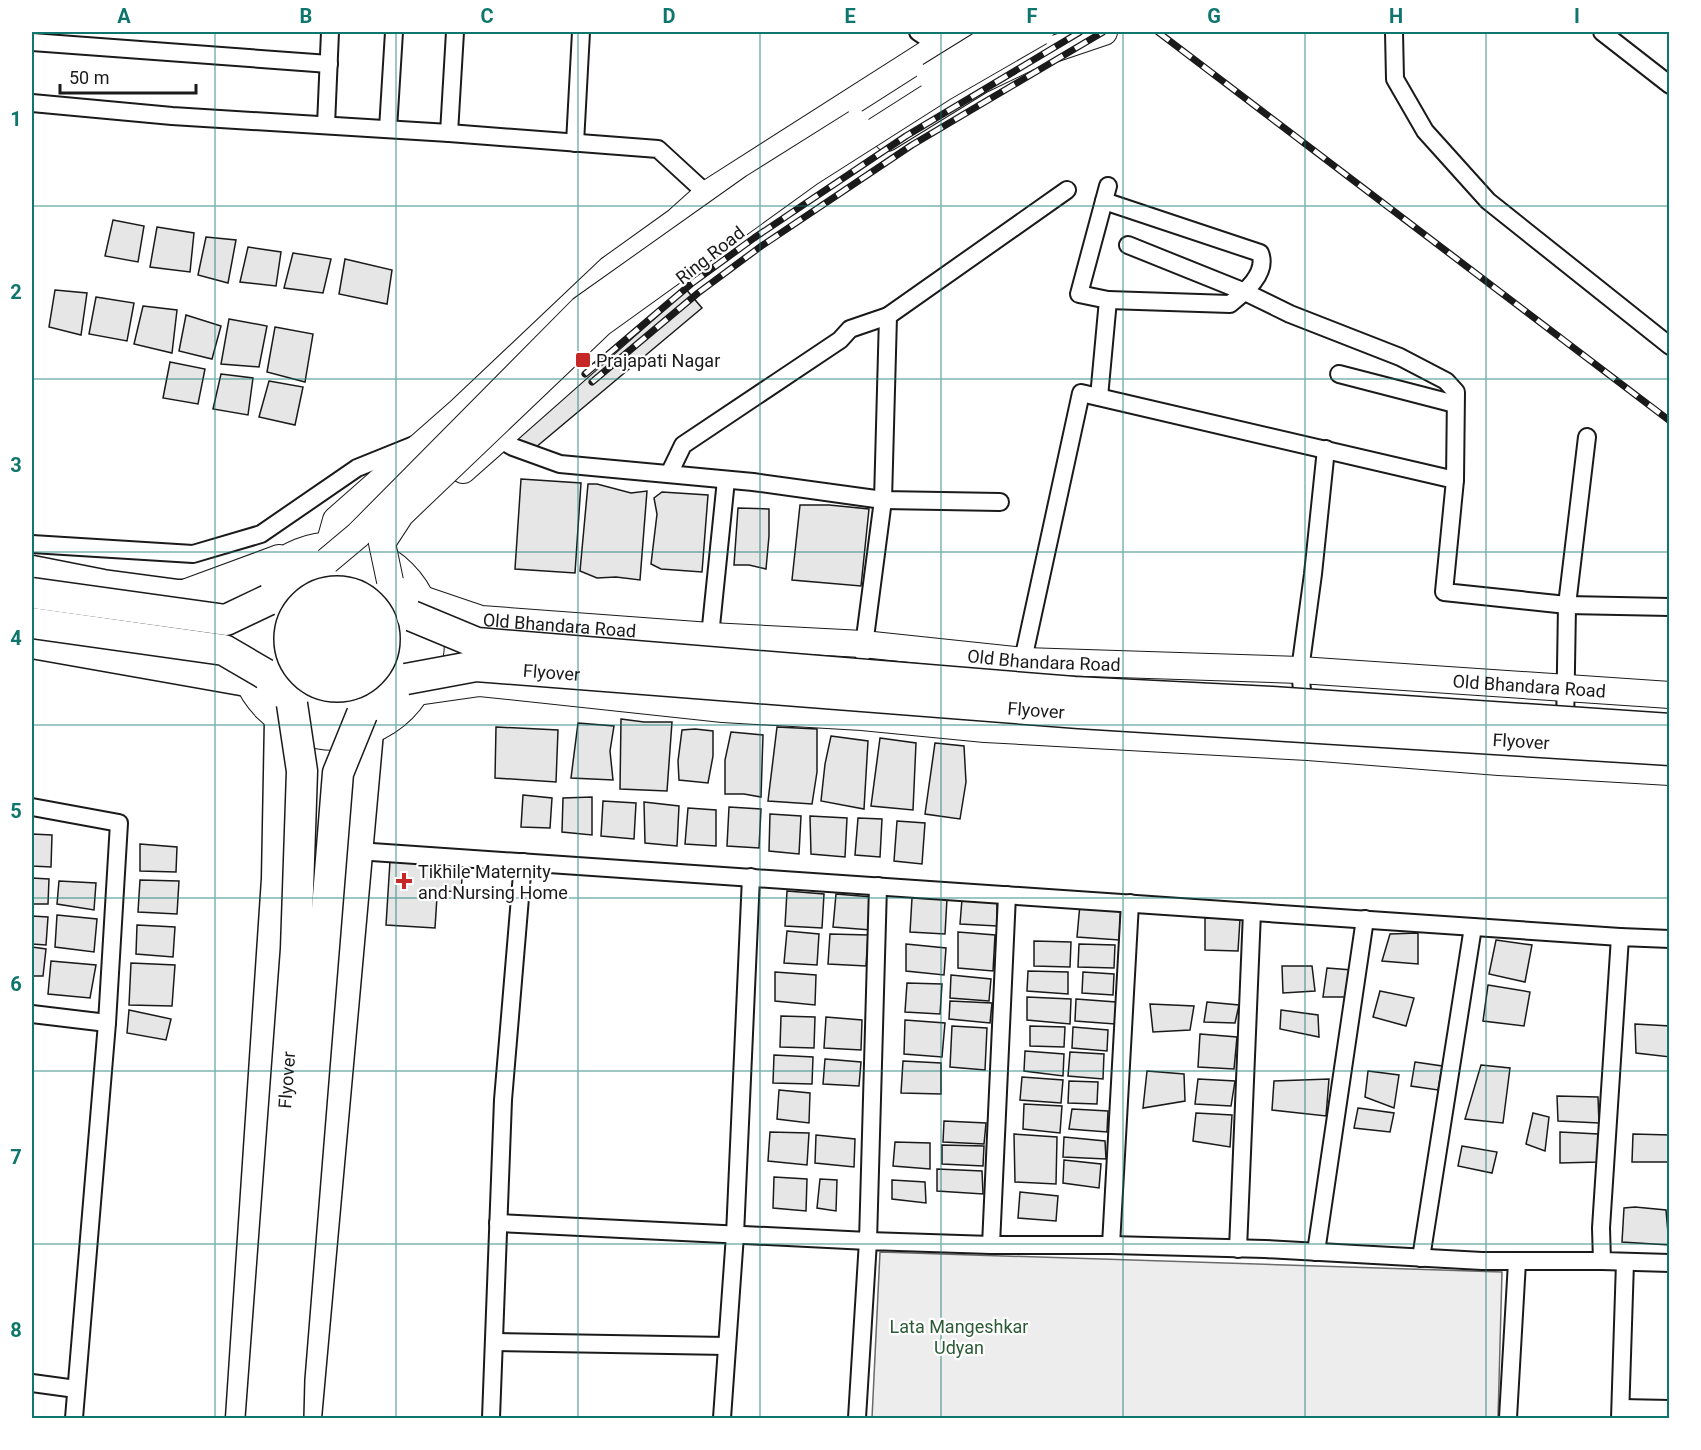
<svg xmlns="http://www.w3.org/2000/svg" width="1701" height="1450" font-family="Roboto,sans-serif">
  <rect width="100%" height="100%" fill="#fff"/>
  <polygon fill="#ededed" stroke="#6a6a6a" stroke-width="1.5" points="880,1252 1502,1272 1498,1418 872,1418"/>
  <g fill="#e6e6e6" stroke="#1a1a1a" stroke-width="1.5">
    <polygon points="113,220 144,226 138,262 105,256"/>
    <polygon points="157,227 194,233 190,272 150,267"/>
    <polygon points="206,237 236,240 228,283 198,275"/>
    <polygon points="248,247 281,252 276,286 240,282"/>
    <polygon points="293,253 331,259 323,293 284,288"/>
    <polygon points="345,259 392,270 387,304 339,294"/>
    <polygon points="660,259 702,308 523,458 481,409"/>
    <polygon points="55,290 87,293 81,335 49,327"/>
    <polygon points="96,297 134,303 127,341 89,334"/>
    <polygon points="143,306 177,310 172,353 134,344"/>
    <polygon points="186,315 221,326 212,359 179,351"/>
    <polygon points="229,319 267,326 259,367 221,364"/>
    <polygon points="275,327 313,334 305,382 267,372"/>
    <polygon points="170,362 205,369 198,404 163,398"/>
    <polygon points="221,374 253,378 248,415 213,409"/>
    <polygon points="269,381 303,387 295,425 259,417"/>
    <polygon points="521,479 581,483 575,573 515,569"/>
    <polygon points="588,484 597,484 631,493 647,491 640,580 616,577 597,578 580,571"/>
    <polygon points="662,492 708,495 702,572 661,569 651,564 657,514 654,498"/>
    <polygon points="800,505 829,505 869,509 861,586 792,580"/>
    <polygon points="738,508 769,509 769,536 766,569 749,565 734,565"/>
    <polygon points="621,719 644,722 672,722 667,791 620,789"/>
    <polygon points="578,723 614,726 610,751 613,780 571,778"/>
    <polygon points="496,727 558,730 556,782 495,778"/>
    <polygon points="777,727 817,729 817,772 812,804 768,801"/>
    <polygon points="695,729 713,731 713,756 708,783 679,780 678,761 682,730"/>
    <polygon points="731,732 763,735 761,797 744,794 725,794 725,760"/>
    <polygon points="831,736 868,741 864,809 821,801 825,764"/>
    <polygon points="880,738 916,743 913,810 871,806"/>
    <polygon points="935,743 964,746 966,782 960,819 925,814"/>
    <polygon points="523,795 552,798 550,828 521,827"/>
    <polygon points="592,797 592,835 562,832 563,798"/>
    <polygon points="603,801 636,803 634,839 601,836"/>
    <polygon points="644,802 679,806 677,846 645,843"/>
    <polygon points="729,807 761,809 759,848 727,846"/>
    <polygon points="688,808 716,810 716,846 685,844"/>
    <polygon points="770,814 801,816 799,854 769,851"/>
    <polygon points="810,816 847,818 845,857 811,854"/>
    <polygon points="858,818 882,819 880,857 855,855"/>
    <polygon points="897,821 925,823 922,864 894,861"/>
    <polygon points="32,834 52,835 51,867 32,866"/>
    <polygon points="140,844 177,847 176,872 140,871"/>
    <polygon points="390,861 463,865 461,892 446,891 446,898 437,897 435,928 386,925"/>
    <polygon points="32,878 49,879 48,904 32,904"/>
    <polygon points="140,880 179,881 177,914 138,912"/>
    <polygon points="59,881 96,883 94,910 57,904"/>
    <polygon points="787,891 824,894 822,928 785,926"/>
    <polygon points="836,894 872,897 871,930 833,927"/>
    <polygon points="912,898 947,899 945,934 910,932"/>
    <polygon points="962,899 997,902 997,926 960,924"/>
    <polygon points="1080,904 1121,907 1119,940 1077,937"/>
    <polygon points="57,915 97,919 94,952 55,947"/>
    <polygon points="32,916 48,917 46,945 32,944"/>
    <polygon points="1205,918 1240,919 1238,951 1205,950"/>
    <polygon points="137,925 175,927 173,957 136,954"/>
    <polygon points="787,931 819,934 817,965 784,963"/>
    <polygon points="958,932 995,935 993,971 958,968"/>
    <polygon points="1418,933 1418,964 1382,961 1390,934"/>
    <polygon points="830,934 868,935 866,966 828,964"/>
    <polygon points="1496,940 1532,945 1525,982 1489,974"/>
    <polygon points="1034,941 1071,942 1070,967 1034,966"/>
    <polygon points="906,944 946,948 944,975 906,971"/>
    <polygon points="1079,944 1115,945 1114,968 1078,967"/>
    <polygon points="32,947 46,949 43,976 32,976"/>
    <polygon points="51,961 96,965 90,998 48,994"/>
    <polygon points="131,963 175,965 172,1006 129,1005"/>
    <polygon points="1282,966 1312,966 1315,991 1283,993"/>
    <polygon points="1327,968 1352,970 1346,997 1323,997"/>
    <polygon points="1028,971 1068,972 1068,994 1027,991"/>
    <polygon points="775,972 816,975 815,1005 775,1001"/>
    <polygon points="1083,972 1114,974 1113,995 1082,993"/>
    <polygon points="951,975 991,979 989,1001 950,998"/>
    <polygon points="907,983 942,984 940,1014 905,1012"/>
    <polygon points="1488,985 1530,992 1524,1026 1483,1021"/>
    <polygon points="1380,991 1414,998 1406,1026 1373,1017"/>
    <polygon points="1027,997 1071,999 1070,1024 1027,1020"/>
    <polygon points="1076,999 1116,1002 1115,1024 1075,1021"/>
    <polygon points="950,1001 992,1003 990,1023 949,1019"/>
    <polygon points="1207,1002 1239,1005 1235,1023 1204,1022"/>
    <polygon points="1150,1004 1194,1006 1190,1030 1153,1032"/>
    <polygon points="129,1010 171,1019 166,1040 127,1033"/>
    <polygon points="1281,1010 1318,1015 1319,1037 1280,1029"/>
    <polygon points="781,1016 815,1017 814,1048 780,1047"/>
    <polygon points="826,1017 862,1020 861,1050 824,1048"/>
    <polygon points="905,1020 945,1023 942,1057 904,1054"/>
    <polygon points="1635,1024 1670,1026 1670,1057 1636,1053"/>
    <polygon points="952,1026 987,1028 985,1070 950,1067"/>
    <polygon points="1030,1026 1065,1027 1064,1047 1030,1046"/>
    <polygon points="1073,1027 1108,1030 1107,1051 1072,1048"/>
    <polygon points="1200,1034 1237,1037 1234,1069 1198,1067"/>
    <polygon points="1025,1051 1064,1054 1063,1076 1024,1071"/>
    <polygon points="1070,1052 1104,1054 1103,1079 1068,1076"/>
    <polygon points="774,1055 813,1057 812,1084 773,1083"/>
    <polygon points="825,1059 861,1062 859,1086 823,1084"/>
    <polygon points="903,1061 941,1063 941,1094 901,1093"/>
    <polygon points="1415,1062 1442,1066 1438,1090 1411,1086"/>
    <polygon points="1481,1065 1510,1068 1503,1123 1465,1119"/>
    <polygon points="1147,1071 1184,1074 1185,1101 1143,1108"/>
    <polygon points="1368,1071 1399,1075 1394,1108 1365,1097"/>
    <polygon points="1022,1077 1063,1080 1061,1103 1020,1100"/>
    <polygon points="1198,1079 1235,1081 1231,1106 1195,1104"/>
    <polygon points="1329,1079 1326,1116 1272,1110 1274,1081"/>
    <polygon points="1069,1081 1098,1082 1097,1104 1068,1103"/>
    <polygon points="779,1090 810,1093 809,1123 777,1119"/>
    <polygon points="1557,1096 1598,1097 1599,1123 1558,1121"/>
    <polygon points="1024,1104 1062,1106 1060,1133 1023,1129"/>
    <polygon points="1358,1108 1394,1113 1390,1132 1354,1128"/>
    <polygon points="1072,1109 1108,1111 1107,1132 1069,1129"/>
    <polygon points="1196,1113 1232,1115 1230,1147 1193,1141"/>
    <polygon points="1533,1113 1549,1117 1545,1151 1526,1144"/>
    <polygon points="944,1121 986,1123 984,1144 943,1142"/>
    <polygon points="770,1132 809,1133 807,1165 768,1161"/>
    <polygon points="1560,1132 1598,1134 1598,1162 1560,1163"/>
    <polygon points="1014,1134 1057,1137 1056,1184 1015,1182"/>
    <polygon points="1633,1134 1670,1135 1670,1162 1632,1162"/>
    <polygon points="816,1135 855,1139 854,1167 815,1163"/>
    <polygon points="1064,1137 1105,1141 1106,1159 1063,1157"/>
    <polygon points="895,1142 930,1143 930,1169 893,1166"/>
    <polygon points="942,1145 984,1146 983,1166 942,1164"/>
    <polygon points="1462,1146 1497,1152 1492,1173 1458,1166"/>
    <polygon points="1064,1160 1101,1164 1099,1188 1063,1183"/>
    <polygon points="937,1169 982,1171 983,1194 937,1191"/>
    <polygon points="774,1177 807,1179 806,1211 773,1208"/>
    <polygon points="820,1179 837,1180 836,1211 817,1208"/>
    <polygon points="892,1180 925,1182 926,1203 892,1199"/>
    <polygon points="1020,1192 1058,1196 1056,1221 1018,1218"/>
    <polygon points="1635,1207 1666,1210 1669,1245 1622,1242 1624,1208"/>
  </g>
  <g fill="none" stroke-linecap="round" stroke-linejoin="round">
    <defs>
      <g id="street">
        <polyline points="918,32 946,51"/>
        <polyline points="1394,32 1395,79 1425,131 1488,201 1670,346"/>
        <polyline points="1602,32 1670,85"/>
        <polyline points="32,42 329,64"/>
        <polyline points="32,103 172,116 449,133 658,149 707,194"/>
        <polyline points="326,125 330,32"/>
        <polyline points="388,129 394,32"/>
        <polyline points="449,133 455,32"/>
        <polyline points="575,143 581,32"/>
        <path d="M1104,201l156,52c8,20 -15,39 -30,51l-122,-4"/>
        <polyline points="1128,245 1245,292 1290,314 1400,357 1446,381 1456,392 1455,480"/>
        <polyline points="1339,374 1455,404"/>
        <polyline points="1099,397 1108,300 1079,294 1108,186"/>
        <polyline points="499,439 513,447 560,464 753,482 883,500 1000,502"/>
        <polyline points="669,474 683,445 840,340 850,329 888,316"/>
        <polyline points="32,544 193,554 261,534 357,468 414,445"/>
        <polyline points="710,636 726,480"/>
        <polyline points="863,653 883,500 888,316 1067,190"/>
        <polyline points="1021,669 1081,393 1455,480 1444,592 1567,605 1670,607"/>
        <polyline points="1304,710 1300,670 1313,574 1326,449"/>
        <polyline points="1565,729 1567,605 1587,437"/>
        <polyline points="32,807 119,823 107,1023 74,1418"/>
        <polyline points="357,851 1620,937"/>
        <polyline points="1670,939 1620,937 1601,1228 1602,1261 1670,1263"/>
        <polyline points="32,1014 107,1023"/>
        <polyline points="498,1223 868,1241 878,886"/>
        <polyline points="991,1245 1007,895"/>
        <polyline points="1111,1245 1130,903"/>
        <polyline points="1238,1249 1252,912"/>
        <polyline points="1316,1252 1365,919"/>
        <polyline points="1421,1258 1473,927"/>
        <polyline points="494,1342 727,1346"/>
        <polyline points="32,1383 76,1389"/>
        <polyline points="1621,1408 1670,1409"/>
        <polyline points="491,1418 503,1100 523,862"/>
        <polyline points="722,1418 735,1235 751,877"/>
        <polyline points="857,1418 868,1241 991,1245 1111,1245 1265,1249 1482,1261 1602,1261"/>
        <polyline points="1508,1418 1517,1262"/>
        <polyline points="1620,1418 1625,1262"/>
      </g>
      <g id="primary">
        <polyline points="887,138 981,80 1027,58 1104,32"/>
        <polyline points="463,470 678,280"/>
        <polyline points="329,545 336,520 461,410 610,269 677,221 707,194 961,32"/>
        <circle cx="335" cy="641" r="96"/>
        <polyline points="187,592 279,558"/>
        <path id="s1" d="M422,599l59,20 229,17 153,8 161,17 276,9 370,25"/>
        <polyline points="417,692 480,683 723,709 862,717 985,729 1308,747 1499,762 1670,772"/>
      </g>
      <g id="highway">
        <circle cx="337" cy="639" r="79"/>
        <polyline points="32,571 103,585 178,595 251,595"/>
        <polyline points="32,643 247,681"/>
        <polyline points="241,1418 277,879 280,720"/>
        <polyline points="306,1418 368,732"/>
      </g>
    </defs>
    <use href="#street" stroke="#1a1a1a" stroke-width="20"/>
    <use href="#primary" stroke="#1a1a1a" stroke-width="28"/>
    <use href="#highway" stroke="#1a1a1a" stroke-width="33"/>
    <use href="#street" stroke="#fff" stroke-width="16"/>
    <use href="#primary" stroke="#fff" stroke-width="26"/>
    <use href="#highway" stroke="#fff" stroke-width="30"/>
    <defs>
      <g id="rail">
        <polyline points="1158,32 1670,421"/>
        <polyline points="585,374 691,284 754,238 906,136 1080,32"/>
        <polyline points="592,382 698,293 760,247 912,145 1103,32"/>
      </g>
    </defs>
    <use href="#rail" stroke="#1a1a1a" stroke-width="7"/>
    <use href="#rail" stroke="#fff" stroke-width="4.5" stroke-dasharray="14" stroke-linecap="butt"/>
    <defs>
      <g id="primary-bridge">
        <polyline points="930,76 1001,32"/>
        <polyline points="327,561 358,535 582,309 754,187 856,123"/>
        <polyline points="390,581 382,543 401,514 600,324 811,172 943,88 1040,32"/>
      </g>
      <g id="highway-bridge">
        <polyline points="32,593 226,620 268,600"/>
        <polyline points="412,616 477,643 1074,692 1272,702 1670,729"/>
        <polyline points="32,623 224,650 265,674"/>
        <path id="s2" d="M406,679l70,-13 603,47 591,37"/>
        <path id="s3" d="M261,1418l35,-469 6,-178 -10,-67"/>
        <polyline points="288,1418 289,1379 338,773 362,714"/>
      </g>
    </defs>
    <use href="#primary-bridge" stroke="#1a1a1a" stroke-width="28" stroke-linecap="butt"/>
    <use href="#highway-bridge" stroke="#1a1a1a" stroke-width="33" stroke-linecap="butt"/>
    <use href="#primary-bridge" stroke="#fff" stroke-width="26"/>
    <use href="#highway-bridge" stroke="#fff" stroke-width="30"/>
  </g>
  <path fill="none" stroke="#0f766e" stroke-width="1.5" stroke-opacity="0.55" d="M215,32v1386M396,32v1386M578,32v1386M760,32v1386M941,32v1386M1123,32v1386M1305,32v1386M1486,32v1386M32,206h1638M32,379h1638M32,552h1638M32,725h1638M32,898h1638M32,1071h1638M32,1244h1638"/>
  <g fill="#c62828" stroke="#fff" stroke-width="2">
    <rect x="575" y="352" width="16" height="16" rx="3"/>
    <path d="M401 872h6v6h6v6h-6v6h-6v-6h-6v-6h6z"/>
  </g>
  <g text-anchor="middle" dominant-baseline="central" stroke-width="4.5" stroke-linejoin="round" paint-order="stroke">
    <g font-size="18" fill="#1a1a1a" stroke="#fff">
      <text transform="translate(710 255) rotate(-38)">Ring Road</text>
      <text stroke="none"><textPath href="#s1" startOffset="141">Old Bhandara Road</textPath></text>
      <text stroke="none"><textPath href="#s1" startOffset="627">Old Bhandara Road</textPath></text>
      <text stroke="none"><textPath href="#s2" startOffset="147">Flyover</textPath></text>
      <text stroke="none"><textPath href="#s1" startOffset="1113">Old Bhandara Road</textPath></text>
      <text stroke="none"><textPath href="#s2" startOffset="633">Flyover</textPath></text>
      <text stroke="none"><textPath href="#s2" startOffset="1119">Flyover</textPath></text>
      <text stroke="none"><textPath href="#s3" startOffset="339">Flyover</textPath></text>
    </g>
    <g font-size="18" fill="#1a1a1a" stroke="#fff" text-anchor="start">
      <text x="596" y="360">Prajapati Nagar</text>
      <text x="418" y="871">Tikhile Maternity<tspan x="418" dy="21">and Nursing Home</tspan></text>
    </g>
    <g font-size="18" fill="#2b5a34" stroke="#fff">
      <text x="959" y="1326">Lata Mangeshkar<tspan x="959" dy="21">Udyan</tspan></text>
    </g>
  </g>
  <rect width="1701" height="1450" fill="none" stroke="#ffffff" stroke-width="66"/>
  <path d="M60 84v9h136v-9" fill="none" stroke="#1a1a1a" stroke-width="3"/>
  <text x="69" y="84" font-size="18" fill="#1a1a1a" stroke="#ffffff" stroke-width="4.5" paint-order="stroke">50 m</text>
  <rect x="33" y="33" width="1635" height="1384" fill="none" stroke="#0f766e" stroke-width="2"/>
  <g font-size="20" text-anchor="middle" font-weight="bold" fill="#0f766e">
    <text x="124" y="23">A</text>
    <text x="306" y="23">B</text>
    <text x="487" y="23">C</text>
    <text x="669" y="23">D</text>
    <text x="850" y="23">E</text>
    <text x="1032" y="23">F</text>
    <text x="1214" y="23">G</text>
    <text x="1396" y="23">H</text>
    <text x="1577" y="23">I</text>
    <text x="16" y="126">1</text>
    <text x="16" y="299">2</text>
    <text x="16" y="472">3</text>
    <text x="16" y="645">4</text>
    <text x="16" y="818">5</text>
    <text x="16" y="991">6</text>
    <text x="16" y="1164">7</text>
    <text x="16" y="1337">8</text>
  </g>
</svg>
